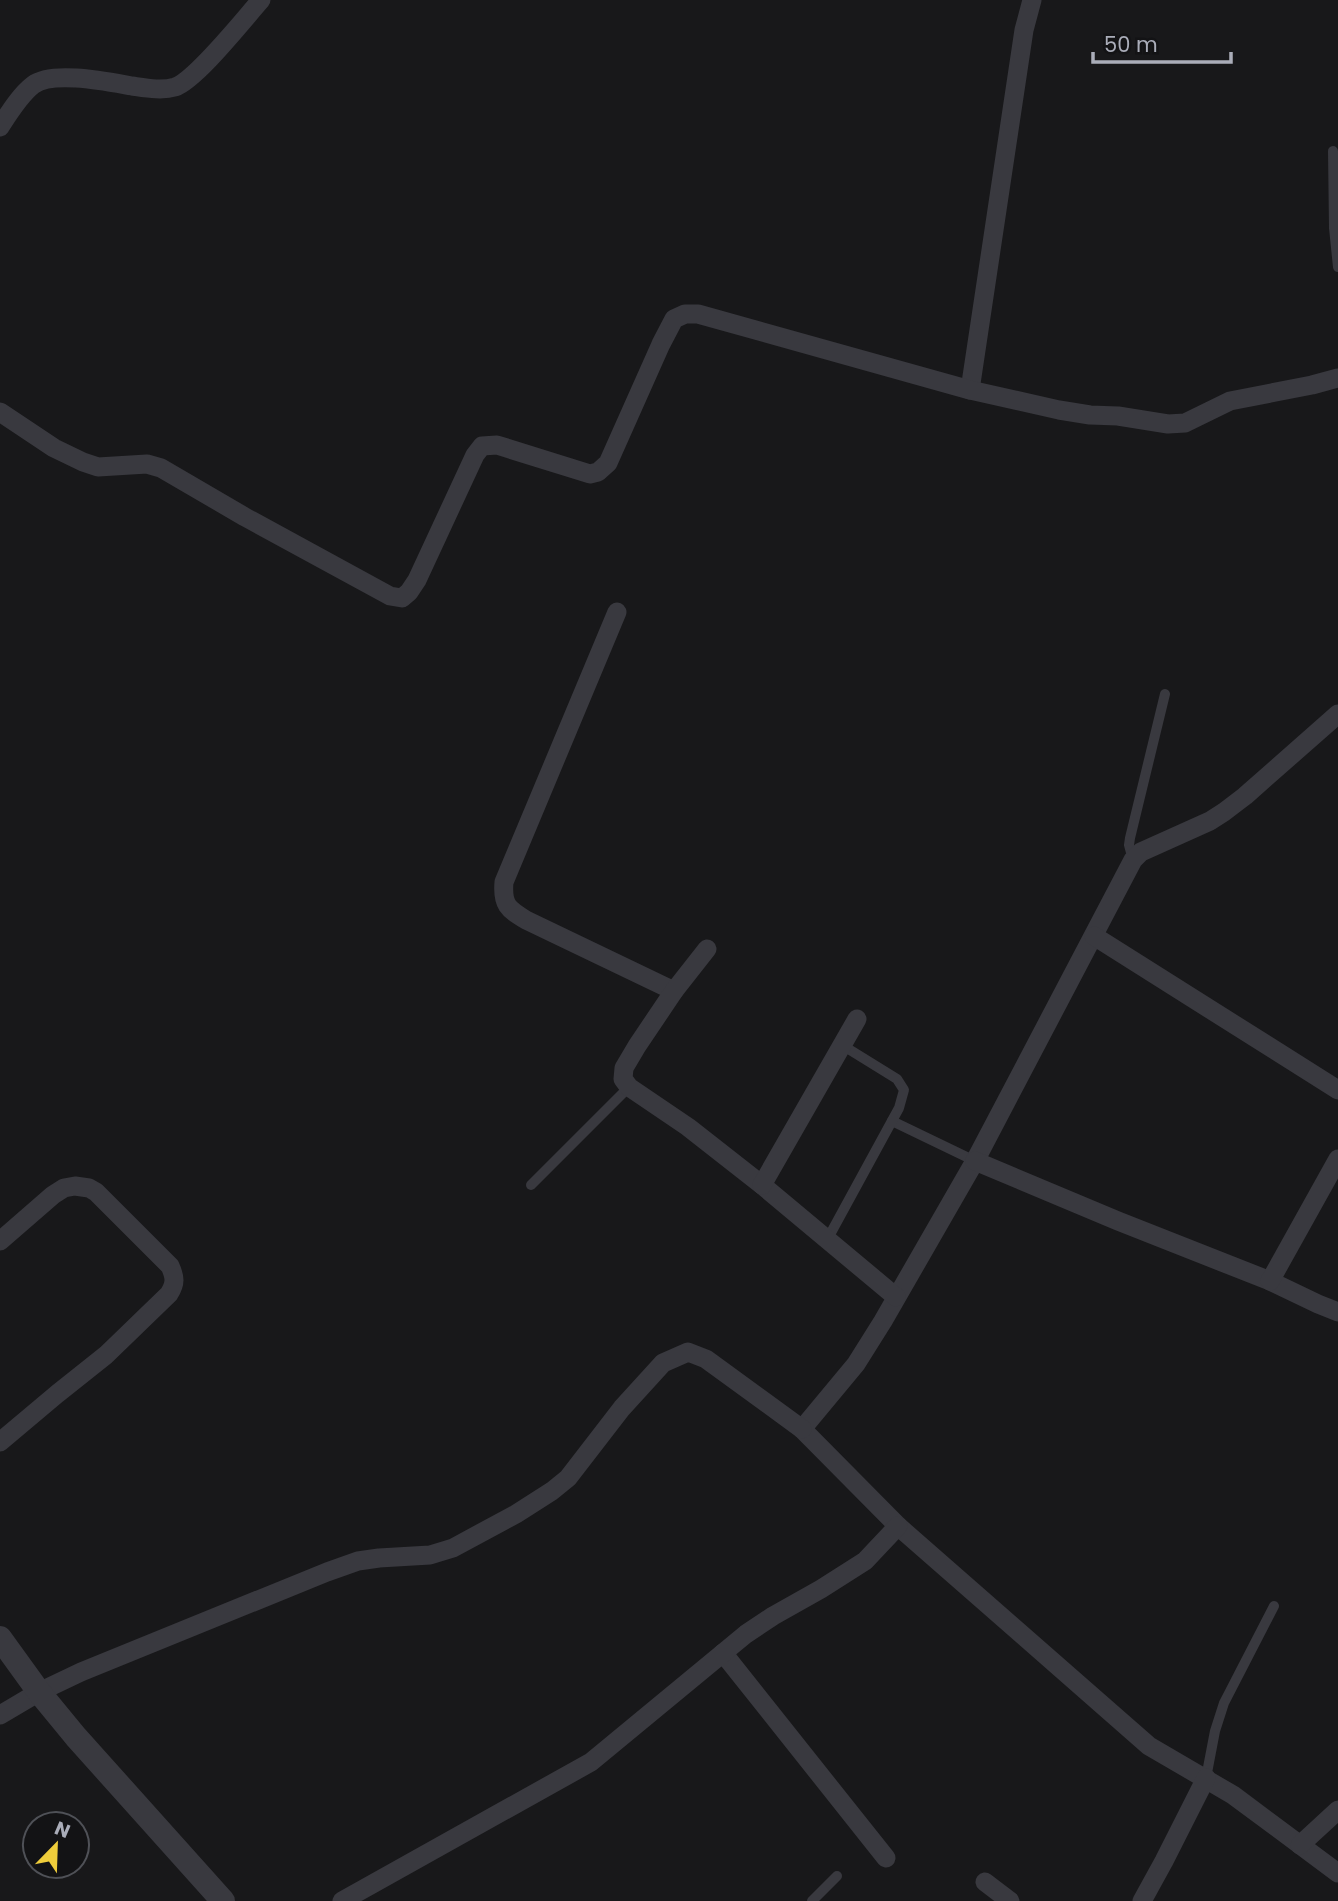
<svg xmlns="http://www.w3.org/2000/svg" width="1338" height="1901" font-family="Poppins,sans-serif">
  <rect width="100%" height="100%" fill="#18181a"/>
  <g fill="none" stroke-linecap="round" stroke-linejoin="round">
    <g stroke="#39393f" stroke-width="10">
      <polyline points="1333,151 1334,228 1338,267"/>
      <polyline points="1133,860 1129,845 1130,838 1165,694"/>
      <polyline points="892,1121 975,1161"/>
      <polyline points="531,1185 629,1087"/>
      <polyline points="827,1240 899,1108 904,1090 897,1079 842,1045"/>
      <polyline points="1206,1778 1215,1731 1224,1703 1274,1606"/>
      <polyline points="812,1901 837,1876"/>
    </g>
    <g stroke="#39393f" stroke-width="19">
      <path d="M0,127c9,-14 20,-32 33,-42 19,-15 76,-3 99,1 14,2 30,5 43,1 21,-7 69,-68 86,-87"/>
      <polyline points="970,390 1024,30 1032,0"/>
      <polyline points="0,412 54,448 83,462 98,467 147,464 161,468 245,517 390,596 402,598 409,592 417,580 475,455 482,446 497,445 590,474 598,472 608,463 661,344 674,319 685,314 698,314 970,390 1059,410 1090,415 1118,416 1168,424 1185,423 1230,401 1312,385 1338,378"/>
      <path d="M617,612l-113,270c-2,23 4,27 22,38l148,71"/>
      <polyline points="1338,714 1245,796 1224,812 1210,821 1141,852 1133,860 975,1161 883,1321 856,1364 802,1429 898,1526 1149,1746 1233,1795 1338,1873"/>
      <polyline points="1094,936 1338,1090"/>
      <polyline points="707,949 674,991 637,1046 624,1068 623,1079 629,1087 688,1127 762,1185 896,1297"/>
      <polyline points="975,1161 1118,1221 1270,1281 1318,1304 1338,1312"/>
      <polyline points="762,1185 857,1019"/>
      <path d="M0,1241l53,-46 11,-7 11,-2 14,2 7,4 74,74c5,11 6,17 -1,28l-63,61 -49,39 -57,48"/>
      <polyline points="1270,1281 1338,1159"/>
      <polyline points="723,1653 886,1858"/>
      <polyline points="0,1715 39,1692 81,1672 327,1572 358,1561 379,1558 430,1555 453,1548 516,1514 552,1491 568,1478 622,1408 663,1363 688,1352 706,1359 802,1429"/>
      <polyline points="1300,1845 1338,1810"/>
      <polyline points="985,1882 1010,1901"/>
      <polyline points="342,1901 591,1762 746,1634 773,1616 821,1589 865,1561 898,1526"/>
      <polyline points="1142,1901 1164,1861 1206,1778"/>
    </g>
    <polyline stroke="#39393f" stroke-width="24" points="0,1638 39,1692 76,1737 223,1901"/>
  </g>
  <g transform="translate(56 1845) rotate(23)"><circle r="33" fill="#131315" stroke="#4f5157" stroke-width="2"/>
  <path d="M0-5L12 26L0 18L-12 26Z" fill="#efcd3b"/>
  <text y="-10" font-size="19" font-weight="bold" text-anchor="middle" fill="#aaadb9">N</text>
  </g>
  <path d="M1093 52v10h138v-10" fill="none" stroke="#aaadb9" stroke-width="3.5"/>
  <text x="1104" y="52" font-size="21" fill="#aaadb9" stroke="#131315" stroke-width="5" paint-order="stroke">50 m</text>
</svg>
